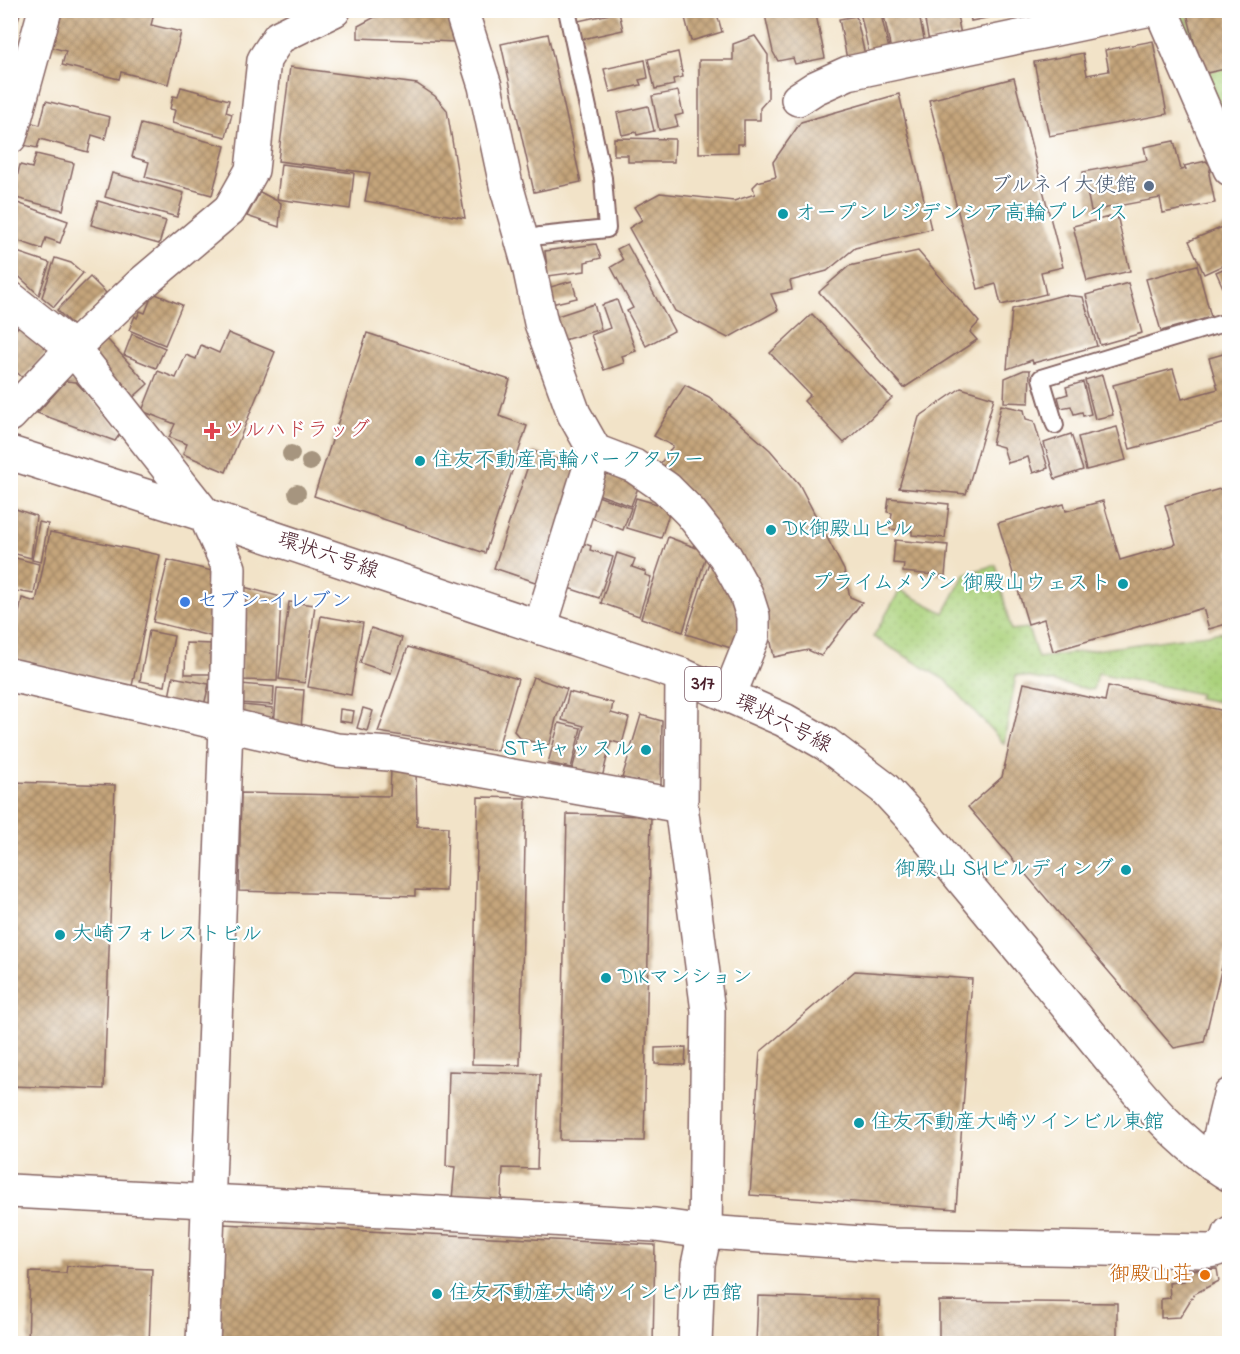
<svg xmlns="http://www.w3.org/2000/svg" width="1240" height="1354" font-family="'Indie Flower','Klee One',sans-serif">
  <defs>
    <pattern id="grass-dots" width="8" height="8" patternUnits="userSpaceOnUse" patternTransform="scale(1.5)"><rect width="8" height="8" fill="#abd27c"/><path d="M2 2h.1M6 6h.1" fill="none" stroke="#95b46b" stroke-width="1.8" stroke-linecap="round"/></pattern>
    <pattern id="building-cross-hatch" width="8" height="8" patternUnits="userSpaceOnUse" patternTransform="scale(1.5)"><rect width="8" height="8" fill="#c5a57b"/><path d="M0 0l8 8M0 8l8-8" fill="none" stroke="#a28665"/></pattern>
  </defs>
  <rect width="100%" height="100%" fill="#fff"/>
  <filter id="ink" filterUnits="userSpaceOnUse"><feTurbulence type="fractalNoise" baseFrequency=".0167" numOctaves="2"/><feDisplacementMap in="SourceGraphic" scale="12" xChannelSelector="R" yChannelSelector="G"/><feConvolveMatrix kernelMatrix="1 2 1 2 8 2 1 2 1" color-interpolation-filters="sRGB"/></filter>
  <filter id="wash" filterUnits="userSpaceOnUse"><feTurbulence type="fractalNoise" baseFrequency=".008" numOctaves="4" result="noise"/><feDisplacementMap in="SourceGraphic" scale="24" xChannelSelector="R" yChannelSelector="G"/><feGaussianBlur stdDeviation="1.35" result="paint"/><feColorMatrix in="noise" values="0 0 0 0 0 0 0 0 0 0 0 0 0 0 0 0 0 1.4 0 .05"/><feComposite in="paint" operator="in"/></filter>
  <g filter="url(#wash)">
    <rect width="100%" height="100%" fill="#f2e3c8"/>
    <g fill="url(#grass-dots)" stroke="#7a7854" stroke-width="1.5">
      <polygon points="1180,11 1185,11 1205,69 1229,62 1229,105 1217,111 1179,21"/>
      <polygon points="996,565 1011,630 1028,628 1038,658 1229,631 1229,704 1198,698 1200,694 1098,673 1093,690 1016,675 1004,744 947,681 873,637 900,590 944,613 965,574"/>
    </g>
    <g id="blocks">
      <g fill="url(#building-cross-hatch)">
        <polygon points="10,10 21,10 16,27 10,25"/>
        <polygon points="59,10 155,10 151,25 181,32 168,84 121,72 119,79 62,65 66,51 50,47"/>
        <polygon points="388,10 448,10 456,42 358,38 358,26"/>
        <polygon points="683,10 716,10 722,32 691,41"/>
        <polygon points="764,10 815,10 825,58 795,64 793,58 778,61 773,52"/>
        <polygon points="869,10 880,10 889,49 869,53 860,12"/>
        <polygon points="883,10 918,10 925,44 891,51"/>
        <polygon points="923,10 956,10 961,35 929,42"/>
        <polygon points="969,10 1017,10 1017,12 971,21"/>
        <polygon points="1198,10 1229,10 1230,68 1202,74 1187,13"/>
        <polygon points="619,12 623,30 582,39 578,21"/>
        <polygon points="856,16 865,55 847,59 839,19"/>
        <polygon points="548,34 581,182 534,192 501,44"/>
        <polygon points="755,36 768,55 768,99 760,108 760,120 744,120 744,144 738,144 738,152 699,153 699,60 733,60 733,44"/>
        <polygon points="1153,41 1167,114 1049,136 1034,62 1083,53 1087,75 1109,71 1105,50"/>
        <polygon points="678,52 683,77 673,79 674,85 655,89 648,59"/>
        <polygon points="645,60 648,78 639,80 641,85 610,92 604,69"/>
        <polygon points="290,67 417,84 435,96 447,110 465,218 365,201 370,173 278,161"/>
        <polygon points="1014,78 1063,267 1041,272 1046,294 1001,305 996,284 978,289 929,100"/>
        <polygon points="181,87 229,100 226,112 232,114 226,137 172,123 175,110 170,109 173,96 178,97"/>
        <polygon points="678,91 683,114 675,116 678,126 659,130 652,96"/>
        <polygon points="899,94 931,229 855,248 827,271 790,281 792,290 771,294 778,310 728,338 675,311 629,228 642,220 634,207 660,193 734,201 755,194 753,187 758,182 776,177 773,162 801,122"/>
        <polygon points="46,101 110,117 105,139 92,135 88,152 40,139 37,148 23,145 29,122 40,125"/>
        <polygon points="648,106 654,131 637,135 636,132 622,135 617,113"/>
        <polygon points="141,124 225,146 212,195 145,177 149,162 132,157"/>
        <polygon points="614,138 675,139 674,162 628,162 628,155 614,155"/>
        <polygon points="1174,141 1181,170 1186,169 1184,166 1206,161 1211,166 1209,174 1215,203 1163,213 1160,198 1091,211 1083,172 1147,160 1144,147"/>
        <polygon points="36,154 74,163 63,210 12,197 20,165 32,168"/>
        <polygon points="281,164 354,173 350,209 277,199"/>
        <polygon points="112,173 184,193 177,217 105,197"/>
        <polygon points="260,192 281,203 279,227 247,216"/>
        <polygon points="12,201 68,221 60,243 46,238 42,249 10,238"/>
        <polygon points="98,201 166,221 159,244 91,225"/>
        <polygon points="1117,215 1130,271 1087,281 1073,226"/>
        <polygon points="1230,224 1230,262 1204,274 1189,241"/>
        <polygon points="596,244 601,258 585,262 585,271 548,276 545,251"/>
        <polygon points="627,244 674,331 646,346 627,311 633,308 611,267 623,260 617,249"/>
        <polygon points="918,251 979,322 970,332 977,340 904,388 819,292 849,266"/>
        <polygon points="17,252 50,263 39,295 10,268"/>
        <polygon points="55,258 71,263 83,273 54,307 42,297"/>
        <polygon points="1197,265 1211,317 1161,331 1146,279"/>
        <polygon points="1230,266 1230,303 1216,272"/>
        <polygon points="90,277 106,293 73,326 57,310"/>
        <polygon points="572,281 577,298 551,304 547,288"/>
        <polygon points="1128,283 1142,333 1100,345 1086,295"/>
        <polygon points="153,293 182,305 165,345 129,330 135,316 137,318 140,311 145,313"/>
        <polygon points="1063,295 1083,297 1097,346 1033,363 1032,360 1007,369 1012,309"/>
        <polygon points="617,300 636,351 622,356 624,363 604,370 591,335 610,328 602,305"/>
        <polygon points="594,304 601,329 557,342 551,318"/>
        <polygon points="812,314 892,398 844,443 804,401 810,395 770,353"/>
        <polygon points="22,323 50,349 23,378 13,369 10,371 10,335"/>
        <polygon points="228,333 275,352 226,472 183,454 187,444 169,437 175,424 142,411 158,371 176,378 186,355 196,359 201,345 219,353"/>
        <polygon points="367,333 510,380 499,416 527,426 485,553 314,496"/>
        <polygon points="132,334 165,348 156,368 124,355"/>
        <polygon points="108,340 148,384 127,403 88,358"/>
        <polygon points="1230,352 1230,422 1130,449 1113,385 1173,369 1182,399 1218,389 1209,358"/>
        <polygon points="1024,370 1030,370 1029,403 1004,402 1005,378"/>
        <polygon points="1102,375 1113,415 1095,419 1085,380"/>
        <polygon points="66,381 76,382 122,431 115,441 37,413"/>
        <polygon points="1083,382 1091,414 1083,416 1082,412 1074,414 1071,406 1061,408 1058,397 1068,394 1066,387"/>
        <polygon points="685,385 709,397 770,450 799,484 844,570 850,597 862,602 821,656 808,650 774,657 767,623 657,468 673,446 654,436"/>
        <polygon points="961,388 994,398 966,494 899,488 919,417"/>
        <polygon points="1001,405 1024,410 1026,419 1034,421 1048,468 1033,473 1028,457 1008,463 1003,447 992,444"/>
        <polygon points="1117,427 1126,460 1086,470 1078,437"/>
        <polygon points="1071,434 1083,470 1055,479 1044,443"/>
        <polygon points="533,451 586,469 547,586 494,568"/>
        <polygon points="603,471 639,485 631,506 595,493"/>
        <polygon points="1230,486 1230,623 1209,629 1203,608 1053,651 1044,619 1028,624 998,523 1064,504 1066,511 1103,501 1120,560 1176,544 1165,505"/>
        <polygon points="595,495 631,508 623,530 587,516"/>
        <polygon points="636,498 671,508 661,538 627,528"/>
        <polygon points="889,498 949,504 945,538 912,535 912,531 890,529 892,513 887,512"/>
        <polygon points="13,508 36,516 31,558 12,553"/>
        <polygon points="39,522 48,524 41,562 32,560"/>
        <polygon points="50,532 160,555 132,686 10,659 22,598 36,602"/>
        <polygon points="668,537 707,552 683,632 641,618"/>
        <polygon points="895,540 948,545 945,576 903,572 904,564 893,563"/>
        <polygon points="577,541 591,546 590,550 613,557 599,598 562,586"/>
        <polygon points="617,553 635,559 632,567 646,572 645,575 651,577 639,616 601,603"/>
        <polygon points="711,556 743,603 737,650 686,634"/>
        <polygon points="12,557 39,564 34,594 10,590"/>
        <polygon points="168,560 216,572 214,637 153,622"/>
        <polygon points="244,587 281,597 277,681 241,680"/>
        <polygon points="289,602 315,605 305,683 279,679"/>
        <polygon points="321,616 363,623 351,695 308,687"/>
        <polygon points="371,628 402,638 391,673 360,663"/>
        <polygon points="149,631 174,636 165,686 140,681"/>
        <polygon points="186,643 212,644 211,674 185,674"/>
        <polygon points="408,647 518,679 497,751 378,732"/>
        <polygon points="173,677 209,684 203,710 168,702"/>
        <polygon points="533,677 567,689 556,719 550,743 546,746 520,738 514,731"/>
        <polygon points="1024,683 1105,701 1108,686 1230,712 1230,933 1204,1042 1174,1048 968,807 1002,777"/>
        <polygon points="241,684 274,687 273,705 240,703"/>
        <polygon points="277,688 304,690 301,728 274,726"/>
        <polygon points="569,692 613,703 611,713 629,718 622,744 611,741 601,782 571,774 584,726 562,720"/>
        <polygon points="241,705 273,708 272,726 240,723"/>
        <polygon points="363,708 373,711 367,731 357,728"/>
        <polygon points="340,709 354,711 352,723 339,721"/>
        <polygon points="641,715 662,721 661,786 622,778"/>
        <polygon points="559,723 581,728 571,768 548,763"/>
        <polygon points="391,770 416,771 417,826 448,827 446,891 415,890 415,896 239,891 241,793 390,796"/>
        <polygon points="10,782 115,785 104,1089 10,1086"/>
        <polygon points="478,797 526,798 520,1065 472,1064"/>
        <polygon points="567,814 651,816 644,1141 560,1140"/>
        <polygon points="855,971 972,979 956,1209 750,1195 760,1052"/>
        <polygon points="686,1047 685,1065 655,1064 655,1048"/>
        <polygon points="449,1071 540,1074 537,1169 503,1168 501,1202 452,1199 455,1167 446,1166"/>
        <polygon points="223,1224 655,1245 653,1344 219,1344"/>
        <polygon points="67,1266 152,1269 149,1344 28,1344 30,1272 66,1273"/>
        <polygon points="1217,1269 1219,1281 1194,1294 1180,1317 1161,1318 1161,1299 1170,1298 1169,1283 1184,1281 1184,1270"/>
        <polygon points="758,1296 879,1300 879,1344 756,1344"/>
        <polygon points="939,1301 1117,1303 1117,1344 939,1344"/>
      </g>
    </g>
  </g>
  <g filter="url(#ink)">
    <use href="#blocks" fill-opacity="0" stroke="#856462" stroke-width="1.5"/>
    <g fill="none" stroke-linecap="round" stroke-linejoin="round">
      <defs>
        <g id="lane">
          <polyline points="521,241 540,236 607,229 603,178 567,10"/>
          <polyline points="1055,425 1041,378 1230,321"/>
        </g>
        <g id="street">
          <polyline points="461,10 485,86 506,185 529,266 541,323 574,414 595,451 634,466 666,488 690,512 725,556 746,594 753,616 753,636 729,696"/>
          <polyline points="1161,10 1230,169"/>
          <polyline points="798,99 815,88 848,73 1146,10"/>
          <polyline points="10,137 45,10"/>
          <polyline points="10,298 73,348 205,515 229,568 226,726 203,1344"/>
          <polyline points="10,415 73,348 140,285 230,209 252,170 264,60 279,37 334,10"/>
          <polyline points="540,628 595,451"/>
          <polyline points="10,675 337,750 389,754 681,806"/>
          <polyline points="1213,1165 1230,1095"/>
          <polyline points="10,1191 442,1213 655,1225 705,1232 708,1011 681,806 682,675"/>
        </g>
        <path id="secondary" d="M695,1344l3,-79 7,-33 185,13 319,6c13,-2 17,-6 21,-18"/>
        <path id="primary" d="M10,453l195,62 477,160 102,45 42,24 58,44 26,28c57,69 114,138 171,207 45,54 88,115 149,152"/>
      </defs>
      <use href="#lane" stroke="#856462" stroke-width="20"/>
      <use href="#street" stroke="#856462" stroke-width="36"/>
      <use href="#secondary" stroke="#856462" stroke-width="36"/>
      <use href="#primary" stroke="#856462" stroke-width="36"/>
      <use href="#lane" stroke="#fff" stroke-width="16"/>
      <use href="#street" stroke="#fff" stroke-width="33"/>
      <use href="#secondary" stroke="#fff" stroke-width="33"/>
      <use href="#primary" stroke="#fff" stroke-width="33"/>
    </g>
    <g fill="#a6957f">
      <circle cx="291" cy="454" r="9"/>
      <circle cx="310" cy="462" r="9"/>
      <circle cx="297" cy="493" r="9"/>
    </g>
  </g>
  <circle fill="#5c6f8a" stroke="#fff" stroke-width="2" cx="1149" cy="186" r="6"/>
  <g fill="#0f9aa8" stroke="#fff" stroke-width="2">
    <circle cx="783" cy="214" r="6"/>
    <circle cx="420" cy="461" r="6"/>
    <circle cx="771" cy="530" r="6"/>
    <circle cx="1123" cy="584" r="6"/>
    <circle cx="646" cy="750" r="6"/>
    <circle cx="1126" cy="870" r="6"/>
    <circle cx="60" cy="935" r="6"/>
    <circle cx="606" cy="978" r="6"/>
    <circle cx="859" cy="1123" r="6"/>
    <circle cx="437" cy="1294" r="6"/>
  </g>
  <path fill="#e0444e" stroke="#fff" stroke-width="2" d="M209 422h6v6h6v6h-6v6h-6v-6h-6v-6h6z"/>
  <circle fill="#3f7fe0" stroke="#fff" stroke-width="2" cx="185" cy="602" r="6"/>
  <circle fill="#e8710a" stroke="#fff" stroke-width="2" cx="1205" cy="1275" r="6"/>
  <g text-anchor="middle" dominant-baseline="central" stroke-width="4.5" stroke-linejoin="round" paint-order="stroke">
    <rect fill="#fff" stroke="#80626b" stroke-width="1.5" x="685" y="667" width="36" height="34" rx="4.5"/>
    <g font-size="20" font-weight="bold" fill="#4a1f2b">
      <text x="703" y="684">317</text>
    </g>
    <g font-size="21" fill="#4e5e75" stroke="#fff" text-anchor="end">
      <text x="1137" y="186">ブルネイ大使館</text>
    </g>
    <g font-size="21" fill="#0d838f" stroke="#fff" text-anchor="start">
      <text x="795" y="214">オープンレジデンシア高輪プレイス</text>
      <text x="432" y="461">住友不動産高輪パークタワー</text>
      <text x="783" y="530">DK御殿山ビル</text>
      <text x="1111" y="584" text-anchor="end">プライムメゾン 御殿山ウェスト</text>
      <text x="634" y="750" text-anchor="end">STキャッスル</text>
      <text x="1114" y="870" text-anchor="end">御殿山 SHビルディング</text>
      <text x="72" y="935">大崎フォレストビル</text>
      <text x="618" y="978">DIKマンション</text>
      <text x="871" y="1123">住友不動産大崎ツインビル東館</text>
      <text x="449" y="1294">住友不動産大崎ツインビル西館</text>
    </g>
    <g font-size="21" fill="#be3a42" stroke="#fff" text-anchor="start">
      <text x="224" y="431">ツルハドラッグ</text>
    </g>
    <g font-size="21" fill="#4a1f2b" stroke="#fff">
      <text transform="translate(328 556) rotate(19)">環状六号線</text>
      <text transform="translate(783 724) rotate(27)">環状六号線</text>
    </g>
    <g font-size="21" fill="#366cbe" stroke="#fff" text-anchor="start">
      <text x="197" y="602">セブン-イレブン</text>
    </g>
    <g font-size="21" fill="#c56008" stroke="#fff" text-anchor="end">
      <text x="1193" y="1275">御殿山荘</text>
    </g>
  </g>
  <rect width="1240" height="1354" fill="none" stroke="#fff" stroke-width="36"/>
</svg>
